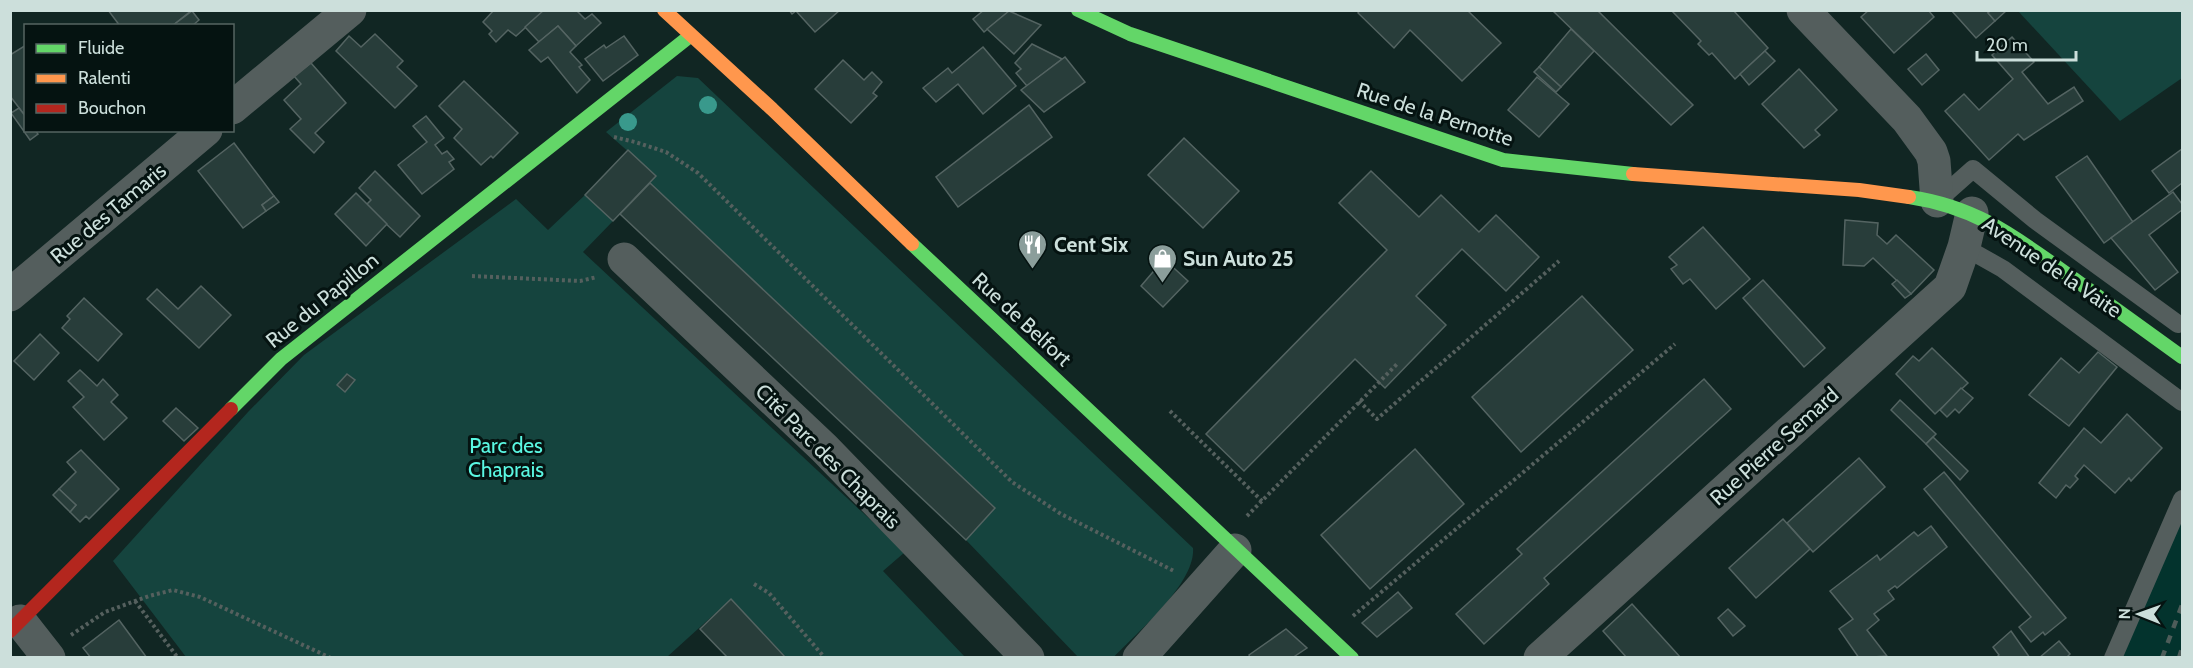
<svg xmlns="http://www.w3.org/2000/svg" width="2193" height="668" font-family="Cabin,sans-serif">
  <rect width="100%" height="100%" fill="#112623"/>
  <polygon fill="#03332d" points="2182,518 2182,657 2122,658"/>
  <g fill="#15443e">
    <polygon points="2018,11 2182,11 2182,78 2120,121"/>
    <path d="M677,76l21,2 495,470c3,35 -56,85 -79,109h-36l-112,-117 29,-32 -345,-325 6,-7 -50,-44z"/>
    <polygon points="585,195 613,221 583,252 905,552 883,571 965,657 786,657 731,599 667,657 186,657 113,561 248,412 304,355 516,199 548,230"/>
  </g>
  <g fill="#283d3a" stroke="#546462" stroke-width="1.5">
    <polygon points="108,10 192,10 172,26 120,26"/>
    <polygon points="494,10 544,10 544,11 516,36 508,30 496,42 489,34 492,31 483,22"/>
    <polygon points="576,10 585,19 592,14 601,23 576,46 558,26 539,42 525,27 544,10"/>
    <polygon points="789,10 840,10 815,32 796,11 792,14"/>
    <polygon points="984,10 1008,10 1009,11 984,32 973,19"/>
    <polygon points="1360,10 1467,10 1501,43 1462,81 1410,30 1394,48 1358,13"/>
    <polygon points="1552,10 1597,10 1693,105 1671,125"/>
    <polygon points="1671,10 1733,10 1768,48 1735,79 1712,53 1709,55 1698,44 1701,41"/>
    <polygon points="1869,10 1928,10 1934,17 1894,53 1861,17"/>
    <polygon points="1951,10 1986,10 1995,21 1976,38"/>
    <polygon points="1991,10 2007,10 1995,21 1988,13"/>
    <polygon points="192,11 199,20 192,26 172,26"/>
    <polygon points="1009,11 1041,25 1014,54 987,29"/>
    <polygon points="558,26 576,46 570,52 582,65 579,67 590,80 577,93 548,57 541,62 529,50"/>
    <polygon points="1571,29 1594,51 1561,87 1539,67"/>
    <polygon points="375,34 403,61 397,67 417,86 395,108 336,51 349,36 361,47"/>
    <polygon points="624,36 638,55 603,81 585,59 604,45 606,48"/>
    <polygon points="2012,37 2034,62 2022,72 2048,104 2074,87 2083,101 2024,140 2018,134 1989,160 1945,111 1964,94 1979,110 2013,79 1992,55"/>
    <polygon points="1032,44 1062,59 1027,86 1016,73 1021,69 1015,63"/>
    <polygon points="26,45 26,117 10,96 10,55"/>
    <polygon points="983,47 1016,86 983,114 958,84 936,102 923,88 948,68 952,73"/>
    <polygon points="1765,51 1775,61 1749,85 1740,74"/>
    <polygon points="1926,54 1939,70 1922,85 1908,69"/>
    <polygon points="1065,57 1085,82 1044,112 1021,90"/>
    <polygon points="843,60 864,80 872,72 882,82 873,93 877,96 851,123 815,89"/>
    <polygon points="311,63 346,103 315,133 324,142 314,153 290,129 301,119 284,100 301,84 294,76"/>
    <polygon points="1539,67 1561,87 1556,92 1534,72"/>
    <polygon points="1799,69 1837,110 1815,130 1820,135 1804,148 1762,104"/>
    <polygon points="1537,77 1569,104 1539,137 1508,110"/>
    <polygon points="464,81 518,133 493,158 491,156 481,165 454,138 462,129 439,106"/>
    <polygon points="1029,105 1052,137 958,207 936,177"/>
    <polygon points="19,108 26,117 26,130 35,130 38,134 30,140 11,113"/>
    <polygon points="426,116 444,138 435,145 442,154 447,151 454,159 449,162 454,169 422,194 398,165 427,142 413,126"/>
    <polygon points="1184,138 1239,191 1203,228 1148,175"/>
    <polygon points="234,143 274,196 262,205 266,211 243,228 198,171"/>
    <polygon points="2182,149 2182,183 2169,193 2152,171"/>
    <polygon points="628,150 656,176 613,221 585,195"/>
    <polygon points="2087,156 2133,222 2104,243 2056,177"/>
    <polygon points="375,171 420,216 400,237 366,205 371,200 359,188"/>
    <polygon points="1371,171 1419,217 1441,195 1479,232 1496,215 1539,257 1506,291 1462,249 1416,296 1446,325 1385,388 1355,359 1244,471 1206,434 1387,250 1339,203"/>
    <polygon points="650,183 995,508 966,540 620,214"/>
    <polygon points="2173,192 2182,204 2182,210 2149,235 2178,272 2155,290 2111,238"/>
    <polygon points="356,193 387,224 366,246 335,214"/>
    <polygon points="274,196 279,202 266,211 262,205"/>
    <polygon points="1845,220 1878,223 1877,235 1887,244 1896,235 1934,270 1911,294 1873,258 1864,266 1843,265"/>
    <polygon points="1703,227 1750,279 1716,309 1690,279 1683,284 1671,269 1677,265 1669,257"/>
    <polygon points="1164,259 1188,281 1163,307 1141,286"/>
    <polygon points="1763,280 1825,348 1804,367 1743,298"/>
    <polygon points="1897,280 1911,294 1905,298 1892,284"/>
    <polygon points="201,286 231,315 199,348 147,299 157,289 178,309"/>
    <polygon points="1582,296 1633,350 1521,452 1472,397"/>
    <polygon points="84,298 122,334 98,361 62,328 70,319 67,316"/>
    <polygon points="40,334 59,353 34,380 14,361"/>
    <polygon points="1932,348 1968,383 1935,414 1896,374 1913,356 1919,361"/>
    <polygon points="2098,352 2117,367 2069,426 2029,395 2061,358 2079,373"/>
    <polygon points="80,370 97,386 103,379 118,395 111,402 127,418 104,440 73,407 84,397 68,381"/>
    <polygon points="347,374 355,380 345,392 337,385"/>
    <polygon points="1704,379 1731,409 1544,578 1549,584 1484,644 1456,614 1522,554 1517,549"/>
    <polygon points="1961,388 1973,398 1959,413 1955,409 1947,417 1940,410"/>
    <polygon points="1900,400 1936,434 1926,444 1891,410"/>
    <polygon points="176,408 198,428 184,441 163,421"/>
    <polygon points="2127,414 2162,448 2131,481 2129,478 2115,493 2084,465 2075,476 2078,479 2070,488 2066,485 2056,498 2039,483 2084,428 2101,443"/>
    <polygon points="1933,437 1968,471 1960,480 1926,444"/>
    <polygon points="1415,449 1464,504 1370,589 1321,535"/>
    <polygon points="81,450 119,489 89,519 86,516 80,522 70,512 76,505 59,489 76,472 67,462"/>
    <polygon points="1859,458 1885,487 1813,552 1787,523"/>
    <polygon points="1944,472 2066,618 2045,635 2043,632 2031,642 2019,627 2031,617 1924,489"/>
    <polygon points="59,489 76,505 70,512 53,495"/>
    <polygon points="1783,519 1810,549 1756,598 1729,568"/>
    <polygon points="1931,526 1947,547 1897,588 1895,586 1888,591 1894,599 1874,614 1879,620 1867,630 1887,656 1859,658 1839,629 1853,619 1830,591 1877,555 1880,560 1914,532 1918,536"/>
    <polygon points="1398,592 1412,608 1377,637 1362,623"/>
    <polygon points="731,599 786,658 728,658 700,629"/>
    <polygon points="1632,604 1681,658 1627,658 1603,631"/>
    <polygon points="1728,609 1745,626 1733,636 1718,618"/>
    <polygon points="119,620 147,658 91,658 83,648"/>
    <polygon points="1286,629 1307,648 1292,658 1250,658 1249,655"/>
    <polygon points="2011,631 2030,658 1996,658 1999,655 1993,647"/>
    <polygon points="2059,641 2070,654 2066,658 2039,658"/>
  </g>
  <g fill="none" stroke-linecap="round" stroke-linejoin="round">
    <g stroke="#55605e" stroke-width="4" stroke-dasharray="3 3" stroke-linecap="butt">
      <polyline points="614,137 635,142 666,152 698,173 1012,482 1061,514 1174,571"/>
      <polyline points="472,276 580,281 597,277"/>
      <polyline points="1359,401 1377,419 1559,261"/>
      <polyline points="1170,411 1262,501"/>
      <polyline points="1247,516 1398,363"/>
      <polyline points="754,584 769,593 825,658"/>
      <polyline points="135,601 178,658"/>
      <polyline points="1353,616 1675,344"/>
      <polyline points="71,635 105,612 149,596 173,590 200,597 331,658"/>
    </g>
    <g stroke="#545e5d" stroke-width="18">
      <polyline points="1937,201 1973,169 2035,220 2178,324"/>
      <polyline points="1964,247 2003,269 2182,402"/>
      <polyline points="2113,658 2182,499"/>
    </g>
    <g stroke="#545e5d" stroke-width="33">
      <polyline points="1803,10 1907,119 1931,152 1934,161 1937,201"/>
      <polyline points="232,108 350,10"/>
      <polyline points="624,259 824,448 1028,658"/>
      <polyline points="10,295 206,130"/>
      <polyline points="20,621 49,658"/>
      <polyline points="1139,658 1235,550"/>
      <polyline points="1540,658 1950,287 1964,247 1972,213"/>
    </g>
    <g stroke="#63d668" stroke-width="14">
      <polyline points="1078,10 1130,34 1503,160 1633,174"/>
      <path d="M1909,197c70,10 110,43 165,82 36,26 72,52 108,78"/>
      <polyline points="912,244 1352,658"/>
      <polyline points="231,409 281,359 690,36"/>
    </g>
    <g stroke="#ff974d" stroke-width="14">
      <polyline points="664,10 772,109 912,244"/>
      <polyline points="1633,174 1859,190 1909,197"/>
    </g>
    <polyline stroke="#b3261e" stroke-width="14" points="10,631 231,409"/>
    <g stroke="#4d5c59" stroke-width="4.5" stroke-dasharray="8 8" stroke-linecap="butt">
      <polyline points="2162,658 2182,605"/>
      <polyline points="2179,658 2182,648"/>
    </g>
  </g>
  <g fill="#39998c">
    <circle cx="708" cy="105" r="9"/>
    <circle cx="628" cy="122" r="9"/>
  </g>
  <defs>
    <symbol id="restaurant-pin" viewBox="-11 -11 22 30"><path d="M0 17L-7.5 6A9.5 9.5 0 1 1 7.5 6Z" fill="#8b9e9b" stroke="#051311"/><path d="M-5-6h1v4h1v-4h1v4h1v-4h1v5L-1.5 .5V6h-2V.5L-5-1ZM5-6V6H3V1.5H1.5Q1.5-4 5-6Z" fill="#fff"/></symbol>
    <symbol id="shop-pin" viewBox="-11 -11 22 30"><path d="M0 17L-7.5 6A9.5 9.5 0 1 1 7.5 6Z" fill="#8b9e9b" stroke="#051311"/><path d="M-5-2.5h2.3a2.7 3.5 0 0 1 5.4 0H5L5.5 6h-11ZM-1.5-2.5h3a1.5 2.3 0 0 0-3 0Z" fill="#fff"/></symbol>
  </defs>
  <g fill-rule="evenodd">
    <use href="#restaurant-pin" x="1016" y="228" width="33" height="45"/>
    <use href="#shop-pin" x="1146" y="242" width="33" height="45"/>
  </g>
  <g text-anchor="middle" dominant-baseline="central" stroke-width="6" stroke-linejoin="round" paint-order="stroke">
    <g font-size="21" fill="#ccdfdb" stroke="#051311">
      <text transform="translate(1435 114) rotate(18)">Rue de la Pernotte</text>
      <text transform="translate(108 213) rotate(-40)">Rue des Tamaris</text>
      <text transform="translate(2052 267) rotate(34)">Avenue de la Vaite</text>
      <text transform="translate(322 300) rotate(-39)">Rue du Papillon</text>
      <text transform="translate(1022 319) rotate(43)">Rue de Belfort</text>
      <text transform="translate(1774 446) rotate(-42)">Rue Pierre Semard</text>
      <text transform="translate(828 456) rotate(45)">Cité Parc des Chaprais</text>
    </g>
    <g font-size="21" font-weight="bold" fill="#ccdfdb" stroke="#051311" text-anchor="start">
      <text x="1054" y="244">Cent Six</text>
      <text x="1183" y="258">Sun Auto 25</text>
    </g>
    <g font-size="21" fill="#5af7e2" stroke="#051311">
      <text x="506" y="445">Parc des<tspan x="506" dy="24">Chaprais</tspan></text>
    </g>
  </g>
  <rect width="2193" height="668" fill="none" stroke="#ccdfdb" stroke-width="24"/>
  <rect x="24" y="24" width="210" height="108" fill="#051311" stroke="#556562" stroke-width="1.5"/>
  <rect x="36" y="44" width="30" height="9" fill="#63d668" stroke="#556562" stroke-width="1.5"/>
  <text x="78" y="54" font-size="18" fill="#ccdfdb">Fluide</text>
  <rect x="36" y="74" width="30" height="9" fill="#ff974d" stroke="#556562" stroke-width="1.5"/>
  <text x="78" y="84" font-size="18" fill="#ccdfdb">Ralenti</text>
  <rect x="36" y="104" width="30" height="9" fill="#b3261e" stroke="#556562" stroke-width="1.5"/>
  <text x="78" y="114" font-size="18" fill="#ccdfdb">Bouchon</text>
  <g transform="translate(2139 614) rotate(271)" stroke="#051311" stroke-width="4.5" paint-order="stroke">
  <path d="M0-4.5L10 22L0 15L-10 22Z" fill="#ccdfdb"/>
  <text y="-9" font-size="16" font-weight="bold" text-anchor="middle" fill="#ccdfdb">N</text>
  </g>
  <path d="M1977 51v9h99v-9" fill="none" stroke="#ccdfdb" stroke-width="3"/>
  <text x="1986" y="51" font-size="18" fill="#ccdfdb" stroke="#051311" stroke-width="4.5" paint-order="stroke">20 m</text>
</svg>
